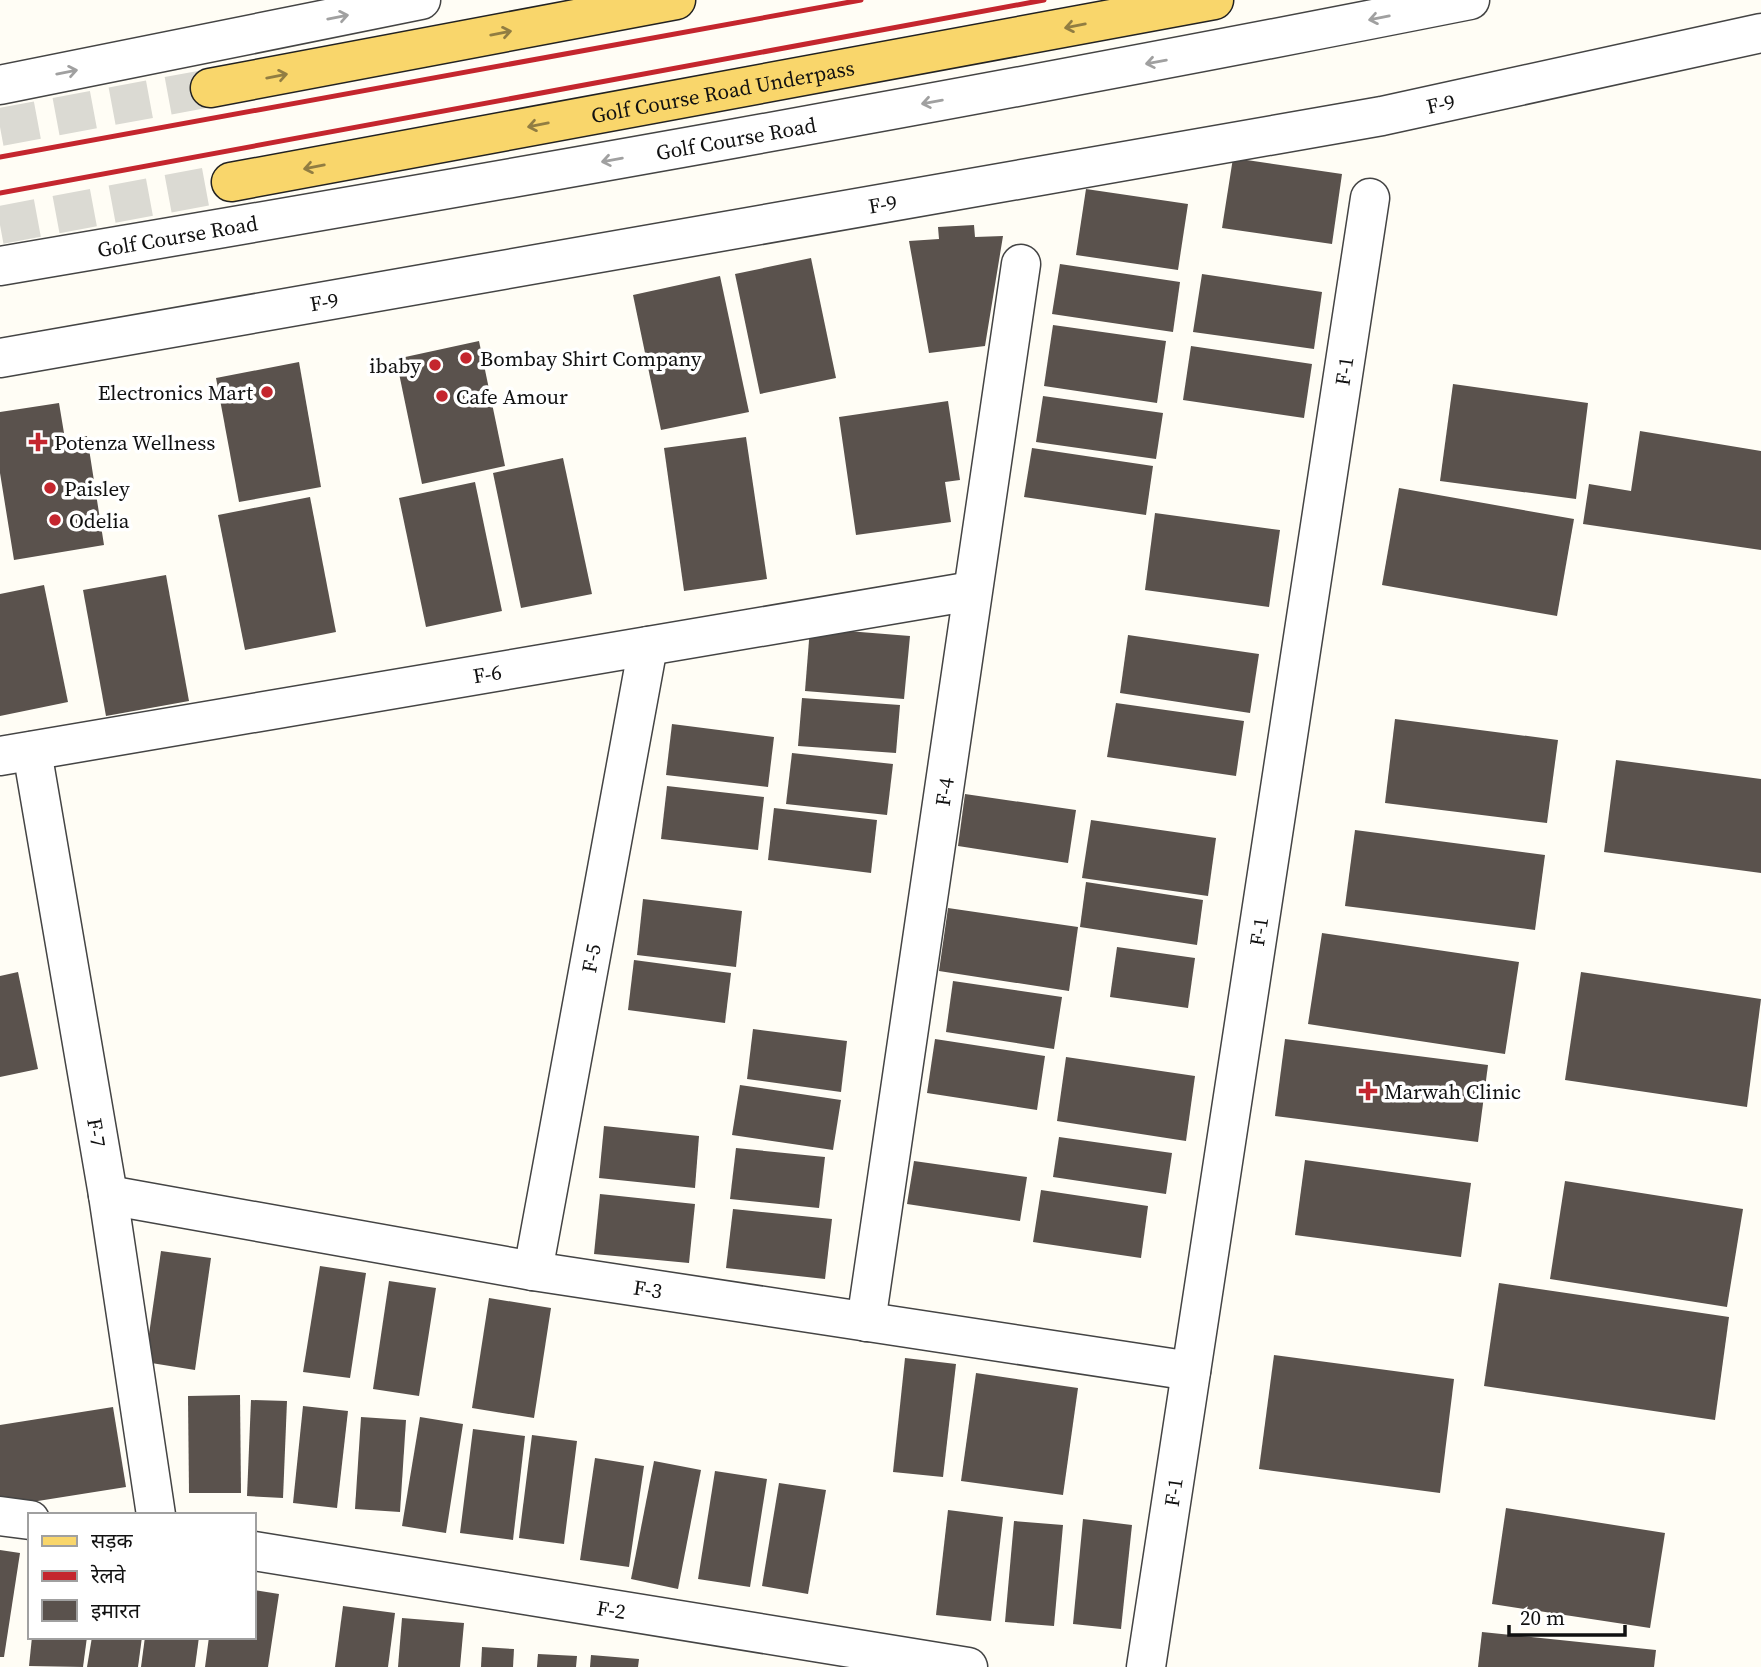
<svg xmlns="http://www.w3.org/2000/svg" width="1761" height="1667" font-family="'Source Serif 4','Noto Sans Devanagari',serif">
  <rect width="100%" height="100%" fill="#fffdf5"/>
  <g fill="#5a524d">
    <polygon points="1233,158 1342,174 1332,244 1222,228"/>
    <polygon points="1086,189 1188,204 1178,270 1076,255"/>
    <polygon points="974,225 975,237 1003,236 985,346 929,353 909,241 939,239 938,227"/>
    <polygon points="811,258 836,378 760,394 735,274"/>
    <polygon points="1060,264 1180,282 1173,332 1052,314"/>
    <polygon points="1202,274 1322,292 1314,349 1193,332"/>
    <polygon points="720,276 749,412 661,430 633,295"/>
    <polygon points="1053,325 1166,341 1157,403 1044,386"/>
    <polygon points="479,341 505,466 422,484 396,359"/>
    <polygon points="1191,346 1312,364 1304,418 1183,400"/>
    <polygon points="299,362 321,487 239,502 216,378"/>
    <polygon points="1453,384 1588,403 1576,499 1440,481"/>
    <polygon points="1043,396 1163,413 1156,459 1036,442"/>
    <polygon points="948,401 960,480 945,482 951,522 856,535 839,417"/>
    <polygon points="59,403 65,439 87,436 104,545 14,560 0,473 0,412"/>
    <polygon points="1640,431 1761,451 1761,550 1583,524 1589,484 1631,491"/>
    <polygon points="746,437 767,579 684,591 664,448"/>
    <polygon points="1032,448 1153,466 1146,515 1024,497"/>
    <polygon points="563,458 592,594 521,608 493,473"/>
    <polygon points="475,482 502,611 426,627 399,498"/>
    <polygon points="1399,488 1574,519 1557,616 1382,585"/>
    <polygon points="310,497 336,632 245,650 218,515"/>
    <polygon points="1155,513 1280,530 1269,607 1145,590"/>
    <polygon points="166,575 189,701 106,716 83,590"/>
    <polygon points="44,585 68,702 0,716 0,594"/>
    <polygon points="810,628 910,636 904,699 805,691"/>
    <polygon points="1128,635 1259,654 1250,713 1120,693"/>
    <polygon points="802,698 900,705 896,753 798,746"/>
    <polygon points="1116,703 1244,721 1236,776 1107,757"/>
    <polygon points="1395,719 1558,740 1547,823 1385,803"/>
    <polygon points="672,724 774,737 768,787 666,775"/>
    <polygon points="792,753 893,764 887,815 786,804"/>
    <polygon points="1616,760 1761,779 1761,873 1604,852"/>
    <polygon points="667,786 764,797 758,850 661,839"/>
    <polygon points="965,794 1076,810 1068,863 958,846"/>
    <polygon points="774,808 877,820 871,873 768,860"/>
    <polygon points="1091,820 1216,838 1208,896 1082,878"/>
    <polygon points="1355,830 1545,855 1535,930 1345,906"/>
    <polygon points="1086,882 1203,900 1197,945 1080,927"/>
    <polygon points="643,899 742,911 736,967 637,955"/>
    <polygon points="948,908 1078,927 1069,991 939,971"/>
    <polygon points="1322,933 1519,962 1505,1054 1308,1024"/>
    <polygon points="1117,947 1195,958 1188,1008 1110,997"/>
    <polygon points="634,960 731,973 725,1023 628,1010"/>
    <polygon points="18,972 38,1069 0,1077 0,976"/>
    <polygon points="1581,972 1761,999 1747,1107 1565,1080"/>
    <polygon points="953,981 1062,997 1054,1049 946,1032"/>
    <polygon points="753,1029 847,1041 841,1092 747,1079"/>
    <polygon points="935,1039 1045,1056 1037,1110 927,1093"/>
    <polygon points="1285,1039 1488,1065 1478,1142 1275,1116"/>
    <polygon points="1066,1057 1195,1076 1186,1141 1057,1121"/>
    <polygon points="740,1085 841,1100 833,1150 732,1135"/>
    <polygon points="604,1126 699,1136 695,1188 599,1178"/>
    <polygon points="1059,1137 1172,1153 1166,1194 1053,1177"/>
    <polygon points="736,1148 825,1157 819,1208 730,1199"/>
    <polygon points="1305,1160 1471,1183 1461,1257 1295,1235"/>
    <polygon points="914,1161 1027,1177 1020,1221 907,1204"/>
    <polygon points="1565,1181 1743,1209 1727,1307 1550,1279"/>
    <polygon points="1041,1190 1148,1206 1141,1258 1033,1242"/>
    <polygon points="600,1194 695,1204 689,1263 594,1254"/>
    <polygon points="733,1209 832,1219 825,1279 726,1268"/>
    <polygon points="161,1251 211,1258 195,1370 145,1362"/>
    <polygon points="320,1266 366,1273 350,1378 303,1372"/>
    <polygon points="389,1281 436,1288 419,1396 373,1389"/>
    <polygon points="1499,1283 1729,1317 1715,1420 1484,1386"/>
    <polygon points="489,1298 551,1308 534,1418 472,1408"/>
    <polygon points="1274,1355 1454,1379 1440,1493 1259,1469"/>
    <polygon points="905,1358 956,1364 943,1477 893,1472"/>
    <polygon points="976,1373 1078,1388 1063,1495 961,1481"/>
    <polygon points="240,1395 241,1493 189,1493 188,1396"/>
    <polygon points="251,1400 287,1401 283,1498 247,1496"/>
    <polygon points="303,1406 348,1411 337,1508 293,1503"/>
    <polygon points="113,1407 126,1487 0,1507 0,1425"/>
    <polygon points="361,1417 406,1420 400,1512 355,1509"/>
    <polygon points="420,1417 463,1424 446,1533 402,1526"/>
    <polygon points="473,1429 525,1436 513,1540 460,1533"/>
    <polygon points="532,1435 577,1441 564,1544 519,1538"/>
    <polygon points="595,1458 644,1466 629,1567 580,1560"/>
    <polygon points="654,1461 701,1470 678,1589 631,1579"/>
    <polygon points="715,1471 767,1479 750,1587 698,1579"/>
    <polygon points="779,1483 826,1490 808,1594 762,1586"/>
    <polygon points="1506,1508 1665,1533 1650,1628 1492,1604"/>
    <polygon points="948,1510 1003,1517 991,1621 936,1615"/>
    <polygon points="1083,1519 1132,1525 1121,1629 1073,1624"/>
    <polygon points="1014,1521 1063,1525 1054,1626 1005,1622"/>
    <polygon points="0,1550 20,1553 4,1657 0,1657"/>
    <polygon points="254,1590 279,1594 268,1667 205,1667 209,1637 254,1637"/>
    <polygon points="343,1606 395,1613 388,1667 335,1667"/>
    <polygon points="402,1618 464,1623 460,1667 398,1667"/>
    <polygon points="1482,1632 1656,1650 1654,1667 1478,1667"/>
    <polygon points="32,1637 87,1637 83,1667 29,1666"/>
    <polygon points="92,1637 142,1637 138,1667 87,1667"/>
    <polygon points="145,1637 199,1637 195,1667 141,1667"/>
    <polygon points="482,1647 514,1649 513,1667 481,1667"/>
    <polygon points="538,1654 577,1656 576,1667 537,1667"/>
    <polygon points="591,1655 639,1659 638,1667 590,1667"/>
  </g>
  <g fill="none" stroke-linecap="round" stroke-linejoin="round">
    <g stroke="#dbdad3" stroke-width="38" stroke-dasharray="38 19" stroke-linecap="butt">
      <polyline points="0,127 210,88"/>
      <polyline points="0,225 231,182"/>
    </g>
    <defs>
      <g id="minor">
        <polyline points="0,85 421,0"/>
        <path id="s1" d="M0,266c491,-83 981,-169 1470,-266"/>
        <path id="s2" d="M0,358l1382,-242 379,-83"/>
        <path id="s3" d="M32,751l76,444 48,320"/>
        <path id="s4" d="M0,756l972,-165"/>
        <path id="s5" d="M108,1195l425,76 658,100"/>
        <path id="s6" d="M533,1271l115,-625"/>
        <path id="s7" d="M866,1322l155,-1058"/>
        <polyline points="0,1516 30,1520"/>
        <path id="s8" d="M254,1551l714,116"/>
        <path id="s9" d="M1146,1667l224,-1469"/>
      </g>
      <g id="major">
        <polyline points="210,88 676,0"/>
        <path id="s10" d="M231,182l983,-182"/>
      </g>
    </defs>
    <use href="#minor" stroke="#444" stroke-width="41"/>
    <use href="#major" stroke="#222" stroke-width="41"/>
    <use href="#minor" stroke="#fff" stroke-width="38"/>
    <use href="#major" stroke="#f9d66b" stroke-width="38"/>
    <g stroke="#c4262e" stroke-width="5">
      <polyline points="0,157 861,0"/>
      <polyline points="0,193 1044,0"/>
    </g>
  </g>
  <defs><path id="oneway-shaft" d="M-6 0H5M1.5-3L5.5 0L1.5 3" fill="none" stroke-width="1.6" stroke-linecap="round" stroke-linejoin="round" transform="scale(1.75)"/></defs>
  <g stroke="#a0a0a0">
    <use href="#oneway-shaft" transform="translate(338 17) rotate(-11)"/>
    <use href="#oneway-shaft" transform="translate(1379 18) rotate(169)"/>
    <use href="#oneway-shaft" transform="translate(1156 62) rotate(170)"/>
    <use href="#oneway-shaft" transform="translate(67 72) rotate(-11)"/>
    <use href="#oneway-shaft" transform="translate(932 102) rotate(170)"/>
    <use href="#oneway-shaft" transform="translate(612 160) rotate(170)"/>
  </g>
  <g stroke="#917d42">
    <use href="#oneway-shaft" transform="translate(1075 26) rotate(169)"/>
    <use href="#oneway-shaft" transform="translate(501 33) rotate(-11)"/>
    <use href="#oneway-shaft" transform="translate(277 76) rotate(-11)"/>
    <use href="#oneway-shaft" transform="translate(538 125) rotate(169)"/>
    <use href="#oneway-shaft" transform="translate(314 167) rotate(169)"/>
  </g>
  <g fill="#c4262e" stroke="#fff" stroke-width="2.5">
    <circle cx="466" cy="358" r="7"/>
    <circle cx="435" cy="365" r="7"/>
    <circle cx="267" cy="392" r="7"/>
    <circle cx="442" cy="396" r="7"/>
    <path d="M34.5 431.5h7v7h7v7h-7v7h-7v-7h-7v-7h7z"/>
    <circle cx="50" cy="488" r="7"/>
    <circle cx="55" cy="520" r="7"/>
    <path d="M1364.5 1080.5h7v7h7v7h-7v7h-7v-7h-7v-7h7z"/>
  </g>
  <g text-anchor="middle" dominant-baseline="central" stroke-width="7" stroke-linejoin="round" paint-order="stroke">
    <g font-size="21" fill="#111" stroke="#fff">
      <text stroke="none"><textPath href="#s10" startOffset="500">Golf Course Road Underpass</textPath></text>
      <text stroke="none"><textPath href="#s2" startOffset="1463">F-9</textPath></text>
      <text stroke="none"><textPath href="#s1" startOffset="747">Golf Course Road</textPath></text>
      <text stroke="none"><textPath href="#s2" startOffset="896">F-9</textPath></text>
      <text stroke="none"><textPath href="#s1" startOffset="180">Golf Course Road</textPath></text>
      <text stroke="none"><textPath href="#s2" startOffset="329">F-9</textPath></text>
      <text stroke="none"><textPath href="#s9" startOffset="1311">F-1</textPath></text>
      <text stroke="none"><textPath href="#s4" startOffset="494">F-6</textPath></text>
      <text stroke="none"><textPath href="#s7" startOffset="536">F-4</textPath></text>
      <text stroke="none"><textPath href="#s9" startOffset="744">F-1</textPath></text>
      <text stroke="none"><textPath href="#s6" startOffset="318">F-5</textPath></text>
      <text stroke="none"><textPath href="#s3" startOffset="387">F-7</textPath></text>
      <text stroke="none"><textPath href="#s5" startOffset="548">F-3</textPath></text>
      <text stroke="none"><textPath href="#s9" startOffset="177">F-1</textPath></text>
      <text stroke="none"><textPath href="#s8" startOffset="362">F-2</textPath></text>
    </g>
    <g font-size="21" fill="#111" stroke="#fff" text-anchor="start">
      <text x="480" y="358">Bombay Shirt Company</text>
      <text x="421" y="365" text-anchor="end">ibaby</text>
      <text x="253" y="392" text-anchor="end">Electronics Mart</text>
      <text x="456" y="396">Cafe Amour</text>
      <text x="54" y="442">Potenza Wellness</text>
      <text x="64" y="488">Paisley</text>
      <text x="69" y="520">Odelia</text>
      <text x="1384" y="1091">Marwah Clinic</text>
    </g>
  </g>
  <rect x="28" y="1513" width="228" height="126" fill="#ffffff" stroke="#a0a0a0" stroke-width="2"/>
  <rect x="42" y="1536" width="35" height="10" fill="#f9d66b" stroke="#a0a0a0" stroke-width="2"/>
  <text x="91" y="1548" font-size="21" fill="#111111">सड़क</text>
  <rect x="42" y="1571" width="35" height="10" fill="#c4262e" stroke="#a0a0a0" stroke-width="2"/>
  <text x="91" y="1583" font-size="21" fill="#111111">रेलवे</text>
  <rect x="42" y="1600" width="35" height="21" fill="#5a524d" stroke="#a0a0a0" stroke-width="2"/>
  <text x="91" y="1618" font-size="21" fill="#111111">इमारत</text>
  <path d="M1509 1625v10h116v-10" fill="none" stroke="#111111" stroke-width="3.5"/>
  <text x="1520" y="1625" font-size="21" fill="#111111" stroke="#ffffff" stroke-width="5" paint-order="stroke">20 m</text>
</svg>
